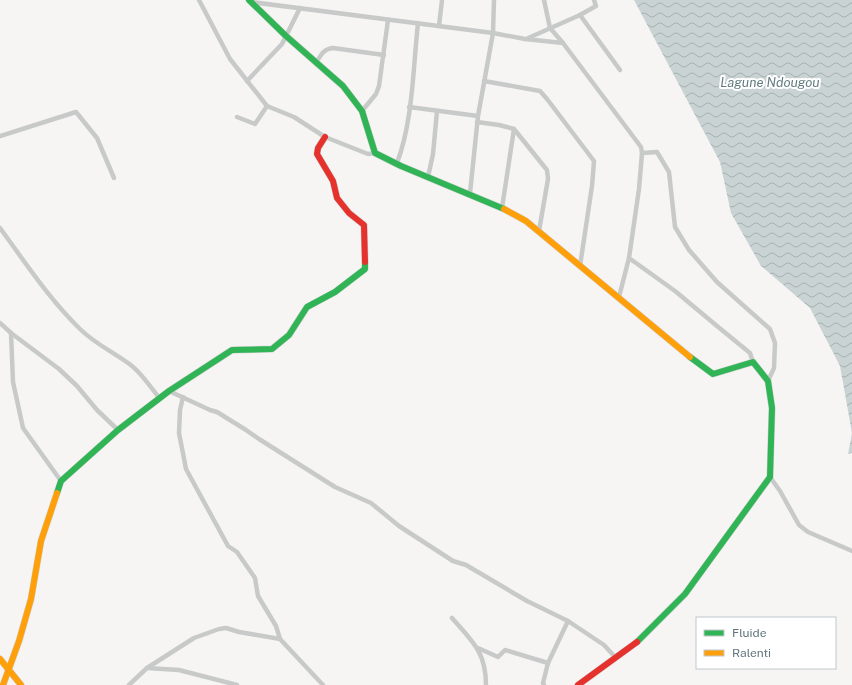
<svg xmlns="http://www.w3.org/2000/svg" width="852" height="685" font-family="'Public Sans',sans-serif">
  <defs>
    <pattern id="water-waves" width="16" height="10" patternUnits="userSpaceOnUse"><rect width="16" height="10" fill="#cad3d4"/><path d="M0 5q4-4 8 0t8 0" fill="none" stroke="#a7b0b1"/></pattern>
  </defs>
  <rect width="100%" height="100%" fill="#f6f5f4"/>
  <polygon fill="url(#water-waves)" points="634,0 852,0 852,453 848,454 852,433 840,366 810,308 761,266 731,213 720,162"/>
  <g fill="none" stroke-linecap="round" stroke-linejoin="round">
    <defs>
      <g id="fast">
        <polyline points="249,0 286,36 343,86 362,111 375,153 401,166 504,209"/>
        <polyline points="57,493 61,481 118,430 169,391 232,350 272,349 289,335 307,307 335,292 365,269 365,262"/>
        <polyline points="637,642 685,594 770,477 772,408 768,381 753,362 713,374 690,357"/>
      </g>
      <g id="slow">
        <polyline points="504,209 526,221 690,357"/>
        <polyline points="0,659 21,685"/>
        <polyline points="3,685 19,641 31,599 41,541 57,493"/>
      </g>
      <g id="jam">
        <polyline points="325,137 318,148 317,154 333,181 337,198 349,213 364,225 365,262"/>
        <polyline points="578,685 637,642"/>
      </g>
    </defs>
    <use href="#fast" stroke="#d1d2d2" stroke-width="7"/>
    <use href="#slow" stroke="#d1d2d2" stroke-width="7"/>
    <use href="#jam" stroke="#d1d2d2" stroke-width="7"/>
    <g stroke="#c8caca" stroke-width="4.5">
      <polyline points="199,0 230,59 267,106 294,117 325,137 368,154 375,153"/>
      <polyline points="544,0 550,28 563,43"/>
      <polyline points="251,2 493,33 525,39 563,43 641,147 642,153 639,189 629,258 675,291 717,326 750,353 753,362"/>
      <polyline points="580,15 620,70"/>
      <polyline points="439,26 442,0"/>
      <polyline points="526,39 580,15 596,6 594,0"/>
      <path d="M316,63c5,-8 7,-14 17,-15l51,7"/>
      <polyline points="247,81 282,44 300,8"/>
      <polyline points="484,81 540,91 547,99 594,161 592,186 580,266"/>
      <polyline points="409,107 478,116"/>
      <polyline points="362,111 376,94 379,86 388,20"/>
      <polyline points="237,117 255,124 267,106"/>
      <polyline points="477,122 499,125 514,129 502,208"/>
      <polyline points="514,129 547,170 548,179 539,231"/>
      <polyline points="0,136 76,112 97,138 114,178"/>
      <polyline points="642,153 657,152 669,172 675,227 689,250 717,282 770,329 775,343 774,368 768,381"/>
      <path d="M397,163c16,-42 16,-95 21,-140"/>
      <polyline points="428,177 433,154 437,111"/>
      <polyline points="470,193 478,116 493,33 494,0"/>
      <path d="M0,228c25,34 49,71 80,101 15,15 35,24 52,37 10,8 20,23 28,33"/>
      <polyline points="619,297 629,258"/>
      <polyline points="0,323 11,333 59,369 77,386 97,410 118,430"/>
      <polyline points="11,333 13,382 23,428 61,481"/>
      <polyline points="169,391 210,410 217,412 246,430 259,439 335,487 371,503 399,526 453,561 466,565 527,601 568,621 604,645 616,658"/>
      <polyline points="183,397 180,410 179,433 186,469 228,546 237,552 255,578 258,596 276,626 280,639"/>
      <polyline points="770,477 780,491 799,525 808,532 852,551"/>
      <path d="M452,618c20,23 34,34 34,67"/>
      <polyline points="478,648 498,657 505,650 548,663"/>
      <polyline points="147,668 179,670 237,685"/>
      <polyline points="129,685 147,668 194,638 219,629 226,628 239,632 280,639 323,685"/>
      <polyline points="544,685 543,683 548,663 568,621"/>
    </g>
    <use href="#fast" stroke="#30b455" stroke-width="6"/>
    <use href="#slow" stroke="#ff9f0a" stroke-width="6"/>
    <use href="#jam" stroke="#e5322d" stroke-width="6"/>
  </g>
  <g text-anchor="middle" dominant-baseline="central" stroke-width="4" stroke-linejoin="round" paint-order="stroke">
    <g font-size="13" font-style="italic" fill="#627b80" stroke="#fff">
      <text x="770" y="82">Lagune Ndougou</text>
    </g>
  </g>
  <rect x="696" y="617" width="140" height="52" fill="#ffffff" stroke="#c0c8cb"/>
  <rect x="704" y="630" width="20" height="6" fill="#30b455" stroke="#c0c8cb"/>
  <text x="732" y="637" font-size="12" fill="#62757e">Fluide</text>
  <rect x="704" y="650" width="20" height="6" fill="#ff9f0a" stroke="#c0c8cb"/>
  <text x="732" y="657" font-size="12" fill="#62757e">Ralenti</text>
</svg>
